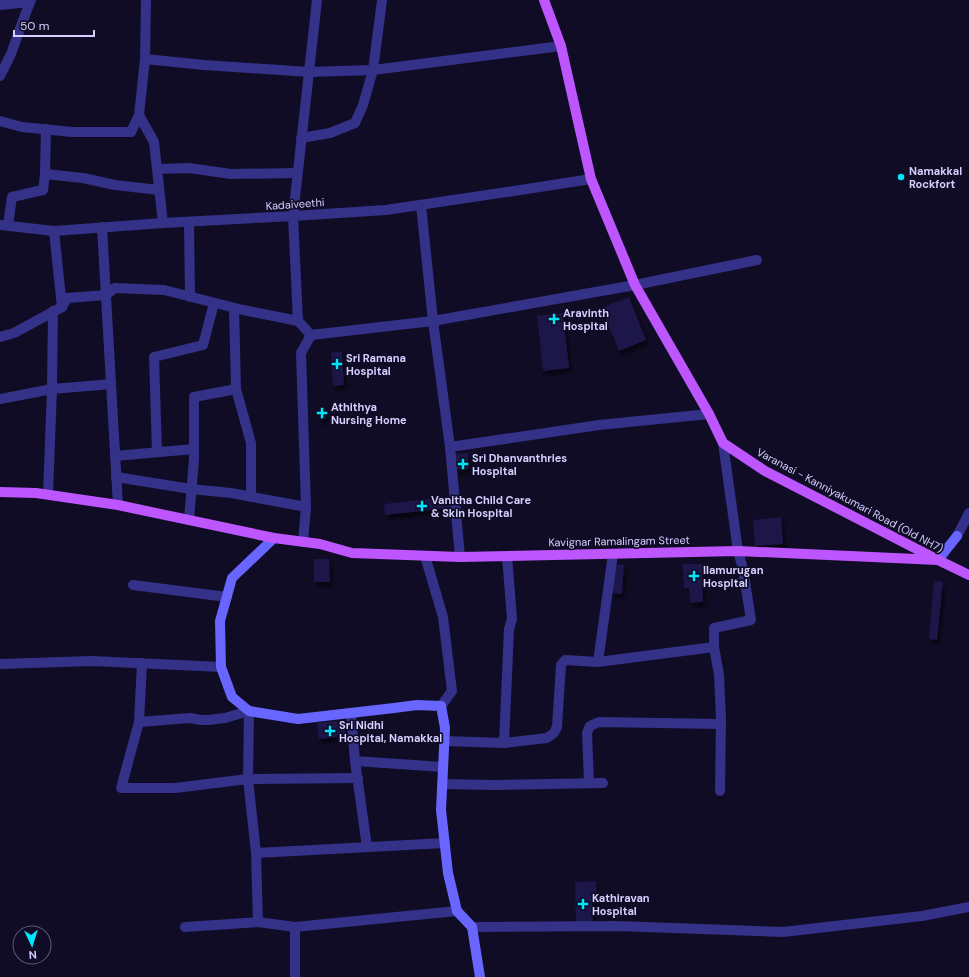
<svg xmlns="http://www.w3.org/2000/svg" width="969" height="977" font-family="'DM Sans',sans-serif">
  <defs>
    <filter id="shadow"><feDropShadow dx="2.5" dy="4.5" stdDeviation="2" flood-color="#0009"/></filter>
  </defs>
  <rect width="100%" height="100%" fill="#100c25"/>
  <g fill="#1f1648" filter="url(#shadow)">
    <polygon points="629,297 646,340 619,351 601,308"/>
    <polygon points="563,313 569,368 543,371 537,316"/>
    <polygon points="331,352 342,352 344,385 333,386"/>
    <polygon points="325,409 326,419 319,420 318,410"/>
    <polygon points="468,453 469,469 454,470 453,454"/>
    <polygon points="449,497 450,508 385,515 384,504"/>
    <polygon points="781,517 783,544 755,546 753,520"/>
    <polygon points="314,559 329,559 330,582 314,582"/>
    <polygon points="683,564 702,564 703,602 690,603 689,588 684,588"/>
    <polygon points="613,565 624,565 622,594 612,593"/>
    <polygon points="934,581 943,582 937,640 929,639"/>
    <polygon points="345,720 346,736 319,739 317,723"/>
    <polygon points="596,881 597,901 592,901 593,924 576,925 575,882"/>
  </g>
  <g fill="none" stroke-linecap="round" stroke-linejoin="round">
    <g stroke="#343189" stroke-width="10">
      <polyline points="146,0 145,59 139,115 154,142 163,223"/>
      <polyline points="0,5 30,2"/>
      <polyline points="145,59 204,65 309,72 373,70 561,46"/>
      <polyline points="0,76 11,54 25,15 31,0"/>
      <polyline points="0,121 22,127 72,132 131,132 139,115"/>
      <polyline points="301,138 330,133 355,123 363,105 373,70 382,0"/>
      <polyline points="157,169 189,168 231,174 297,173"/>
      <polyline points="45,174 83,178 115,185 159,190"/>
      <polyline points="421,205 433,321 450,447 460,557"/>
      <polyline points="189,222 190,297"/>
      <polyline points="0,225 54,231 163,223 293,216 386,210 527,189 591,179"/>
      <polyline points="8,225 12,197 43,190 45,174 46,129"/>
      <polyline points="102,227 118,505"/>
      <polyline points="54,231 62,307"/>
      <polyline points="234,308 236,389 251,443 251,497"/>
      <polyline points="311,335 298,321 293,216 317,0"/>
      <polyline points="0,337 14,333 62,307 67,298 106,295 115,288 164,290 243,310 298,321"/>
      <polyline points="0,399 52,389 111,384"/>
      <polyline points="450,447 599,425 709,414"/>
      <polyline points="157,452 154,357 203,345 214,303"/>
      <polyline points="115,456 194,449"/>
      <polyline points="116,477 191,489 231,493 306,507"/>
      <polyline points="48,494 52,389 53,311"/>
      <polyline points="189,520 194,459 194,397 236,389"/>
      <polyline points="957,536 969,513"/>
      <polyline points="303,542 306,507 301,353 311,335 433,321 635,285 757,260"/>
      <polyline points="613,554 598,662 714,647 719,675 721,719 720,791"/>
      <polyline points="425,556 443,617 452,691 441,706"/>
      <polyline points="133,585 227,597"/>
      <polyline points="714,647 714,628 751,620 743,569 738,551 723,443"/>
      <polyline points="142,663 139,722 121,788 175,788 248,779 358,778"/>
      <polyline points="0,664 92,661 221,667"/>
      <polyline points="351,714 355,761 443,767"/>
      <polyline points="139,722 190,718 201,720 208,720 225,718 249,711 248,779 256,853 258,922"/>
      <polyline points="444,741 504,743 509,629 512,619 507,556"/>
      <polyline points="504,743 547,738 554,733 557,727 561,665 565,660 598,662"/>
      <polyline points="355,761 367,847"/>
      <polyline points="589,783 587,733 590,726 599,722 721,724"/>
      <polyline points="442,784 494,785 603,783"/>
      <polyline points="256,853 445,843"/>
      <polyline points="185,927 258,922 295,927 457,911"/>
      <polyline points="472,927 617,926 783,932 922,916 969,907"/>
      <polyline points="295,977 295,927"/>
    </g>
    <g stroke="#6866ff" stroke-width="10">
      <polyline points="274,538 232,578 220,621 221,667 232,697 249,711 298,719 394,708 417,705 441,706 445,728 441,810 448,873 457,911 472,927 480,977"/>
      <polyline points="938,560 957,536"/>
    </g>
    <g stroke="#bd56ff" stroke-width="10">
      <polyline points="544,0 561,46 591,179 635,285 709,414 723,443 765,471 938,560 969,575"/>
      <polyline points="0,492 36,493 118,505 274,538 320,544 352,553 460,557 738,551 938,560"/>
    </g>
  </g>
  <g fill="#00e5fa" stroke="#100c25" stroke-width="1.5">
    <circle cx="901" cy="177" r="4"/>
    <path d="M552 313h4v4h4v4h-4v4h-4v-4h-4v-4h4z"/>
    <path d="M335 358h4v4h4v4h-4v4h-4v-4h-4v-4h4z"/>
    <path d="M320 407h4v4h4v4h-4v4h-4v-4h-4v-4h4z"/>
    <path d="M461 458h4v4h4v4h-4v4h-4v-4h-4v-4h4z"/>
    <path d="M420 500h4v4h4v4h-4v4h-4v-4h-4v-4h4z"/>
    <path d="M692 570h4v4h4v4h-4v4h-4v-4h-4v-4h4z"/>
    <path d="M328 725h4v4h4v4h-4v4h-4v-4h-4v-4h4z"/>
    <path d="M581 898h4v4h4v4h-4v4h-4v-4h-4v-4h4z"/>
  </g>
  <g text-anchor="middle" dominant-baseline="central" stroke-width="3.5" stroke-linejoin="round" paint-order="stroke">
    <g font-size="11" font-weight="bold" fill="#d4cfff" stroke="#100c25" text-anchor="start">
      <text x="909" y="171">Namakkal<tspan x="909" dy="13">Rockfort</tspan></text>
      <text x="563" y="313">Aravinth<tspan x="563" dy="13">Hospital</tspan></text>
      <text x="346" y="358">Sri Ramana<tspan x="346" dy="13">Hospital</tspan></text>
      <text x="331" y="407">Athithya<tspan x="331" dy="13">Nursing Home</tspan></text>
      <text x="472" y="458">Sri Dhanvanthries<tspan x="472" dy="13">Hospital</tspan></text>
      <text x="431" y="500">Vanitha Child Care<tspan x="431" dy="13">&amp; Skin Hospital</tspan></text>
      <text x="703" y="570">Ilamurugan<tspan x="703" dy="13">Hospital</tspan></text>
      <text x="339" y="725">Sri Nidhi<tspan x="339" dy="13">Hospital, Namakkal</tspan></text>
      <text x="592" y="898">Kathiravan<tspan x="592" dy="13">Hospital</tspan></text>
    </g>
    <g font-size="11" fill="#d4cfff" stroke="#100c25">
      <text transform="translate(295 204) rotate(-4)">Kadaiveethi</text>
      <text transform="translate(850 500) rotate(28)">Varanasi - Kanniyakumari Road (Old NH7)</text>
      <text transform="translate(619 541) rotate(-1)">Kavignar Ramalingam Street</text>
    </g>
  </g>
  <g transform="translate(32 945) rotate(176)"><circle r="19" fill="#100c25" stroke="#5e5a7c"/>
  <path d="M0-3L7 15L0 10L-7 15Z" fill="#00e5fa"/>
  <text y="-6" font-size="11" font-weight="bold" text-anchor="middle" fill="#d4cfff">N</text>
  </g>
  <path d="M14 30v6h80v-6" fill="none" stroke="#d4cfff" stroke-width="2"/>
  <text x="20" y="30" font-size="12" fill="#d4cfff" stroke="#100c25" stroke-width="3" paint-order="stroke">50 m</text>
</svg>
